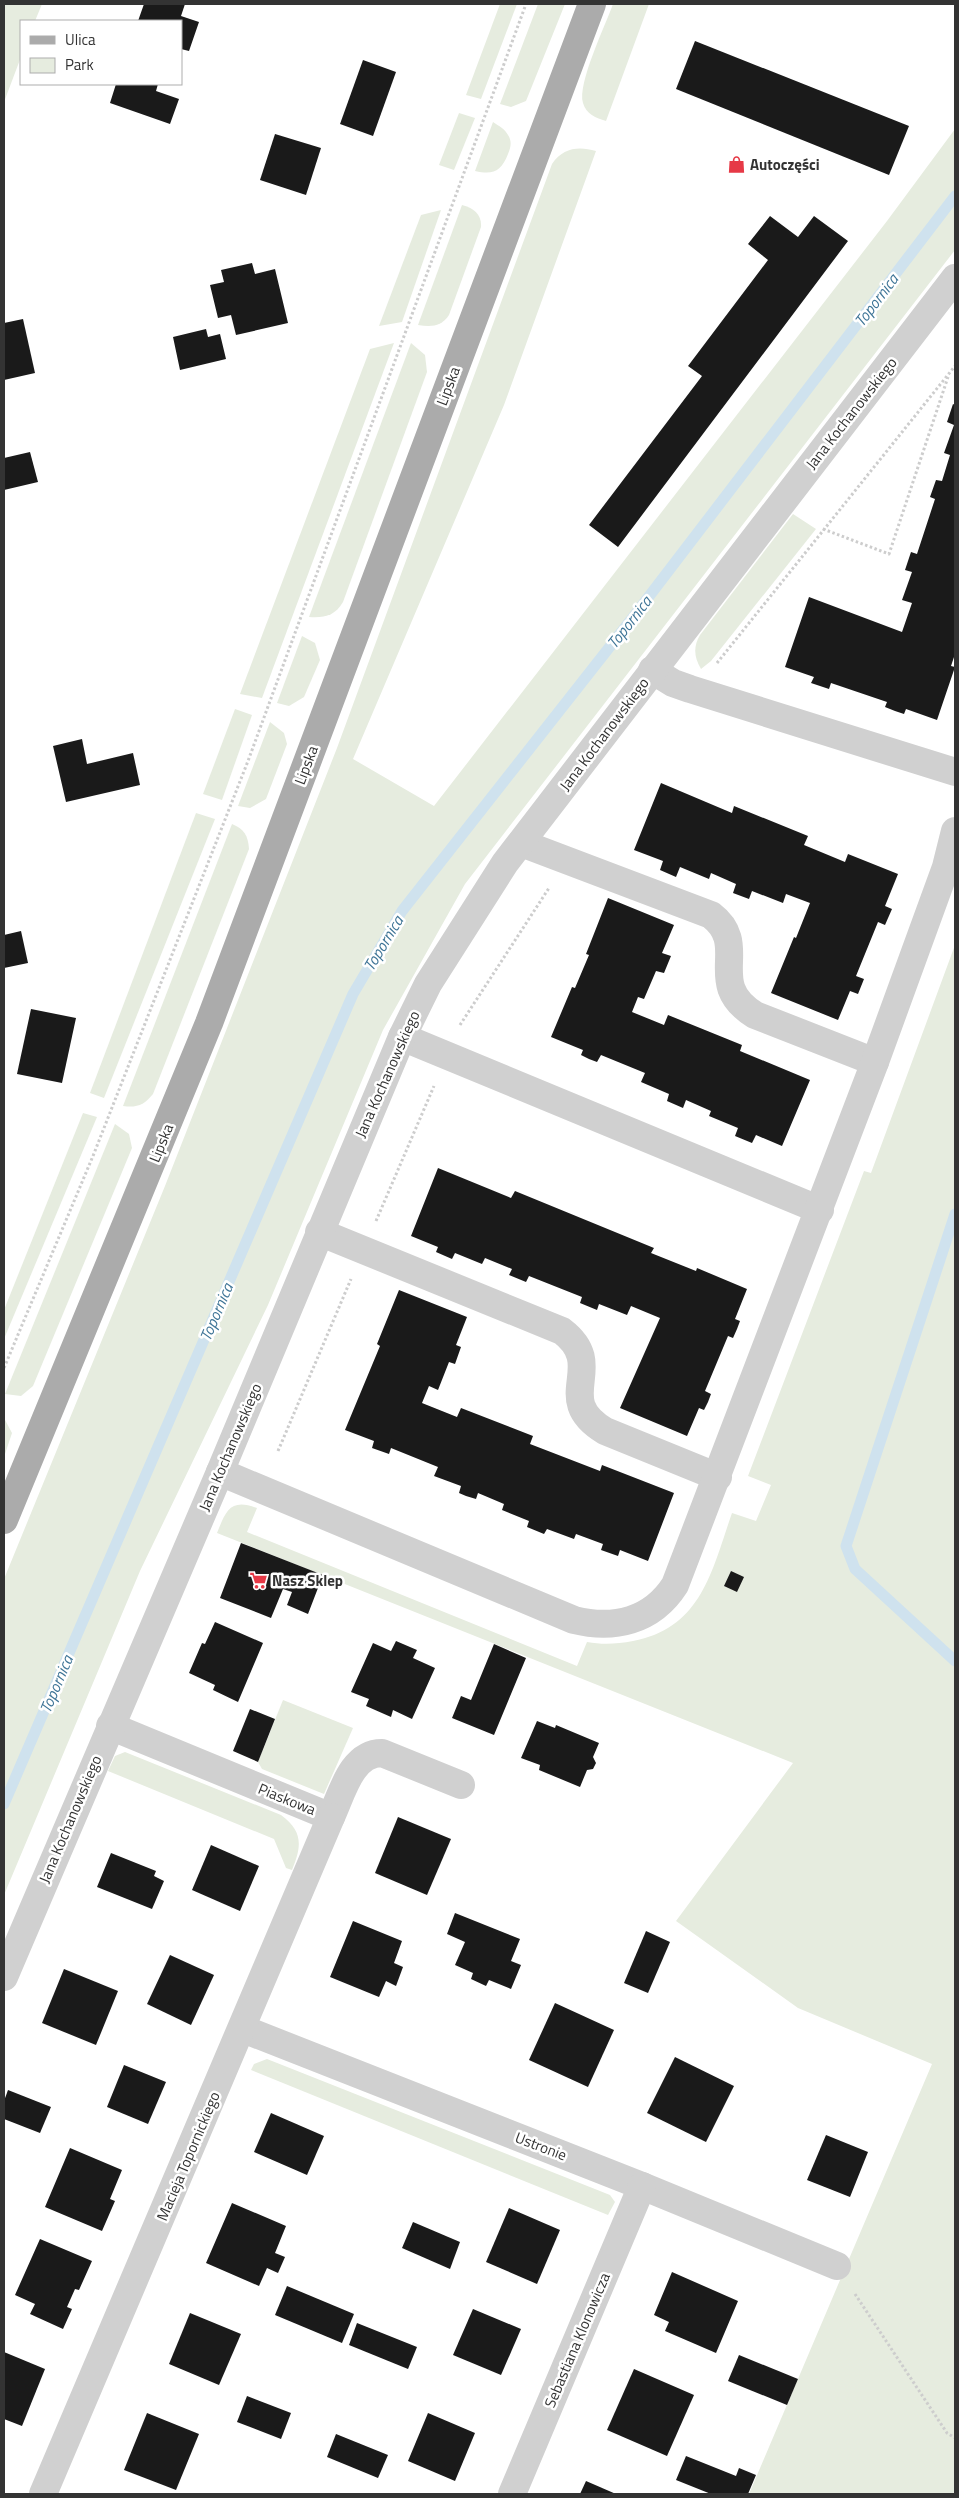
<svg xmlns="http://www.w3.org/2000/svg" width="959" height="2498" font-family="'Titillium Web',sans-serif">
  <rect width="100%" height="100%" fill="#fff"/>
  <g fill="#e6ecdf">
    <polygon points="4,4 42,4 35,21 21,21 21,57 4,102"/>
    <polygon points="500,4 517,4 481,99 466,95"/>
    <polygon points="538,4 565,4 526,101 511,107 500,104"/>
    <path d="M613,4h36l-43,117c-10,-3 -20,-7 -23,-18 -6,-19 23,-79 30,-99z"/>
    <polygon points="459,113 475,118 454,170 439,165"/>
    <path d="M493,122c6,4 12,7 15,13 4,6 3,12 0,19 -7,18 -15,21 -33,17z"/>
    <path d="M955,129v121l-490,634 -82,146 -115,275 -128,266 -136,324v-316l161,-393 172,-438 215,-584c11,-16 26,-18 44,-13l-92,254 -151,354 81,47 453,-585z"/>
    <path d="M462,205c12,3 20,10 19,22l-32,88c-8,12 -18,12 -31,10z"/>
    <polygon points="441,210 402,322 379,326 421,215"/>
    <polygon points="394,343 262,698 240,694 370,349"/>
    <path d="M411,343l14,12 2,17 -84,230c-8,14 -19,16 -34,15z"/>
    <path d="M793,514l23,15 -105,132 -10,8c-7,-12 -8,-22 -1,-34z"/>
    <polygon points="302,636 315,643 320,660 304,697 289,706 277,703"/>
    <polygon points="235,709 252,715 222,800 203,794"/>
    <polygon points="270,722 284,733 287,744 266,799 250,808 238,806"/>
    <polygon points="196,813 215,819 104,1098 90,1093"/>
    <path d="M232,824c12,5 16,11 17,25l-96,245c-9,11 -16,14 -30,12z"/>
    <path d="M955,945v1549h-206l183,-430 -134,-56 -122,-87 117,-158 -576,-230c9,-22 13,-35 40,-25l-10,24 330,134 10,-24c16,3 30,2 46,-1 69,-13 79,-71 99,-128l24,8 15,-36 -23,-9 116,-305 7,2z"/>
    <polygon points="83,1113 97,1117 4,1339 4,1310"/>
    <polygon points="115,1124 129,1134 132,1148 33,1386 21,1396 5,1394"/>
    <polygon points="4,1418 12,1433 4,1457"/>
    <polygon points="283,1700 353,1728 324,1794 262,1769 258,1762"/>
    <path d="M125,1752l156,63c22,16 21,31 11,55l-6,-2 -12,-29 -166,-68 7,-15z"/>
    <polygon points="267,2059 610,2195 615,2202 608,2215 251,2070 254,2064"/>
  </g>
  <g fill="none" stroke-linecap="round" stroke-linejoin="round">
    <g stroke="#cfe2ee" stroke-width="11">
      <polyline points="955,1214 846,1546 855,1569 955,1661"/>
      <polyline points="4,1804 353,994 402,911 634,616 955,196"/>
    </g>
  </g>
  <g fill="#1a1a1a">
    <polygon points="144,4 185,4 181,16 199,22 189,51 181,49 181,21 138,21"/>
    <polygon points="695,41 909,126 889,175 676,89"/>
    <polygon points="363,60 396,72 373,136 340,124"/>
    <polygon points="116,84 158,84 156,91 179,99 170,124 110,103"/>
    <polygon points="275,134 321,148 306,195 260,180"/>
    <polygon points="770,216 798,237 814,216 848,241 618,547 589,525 702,376 688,366 768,260 748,244"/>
    <polygon points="252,263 255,274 275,269 288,323 236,335 231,315 218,318 210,285 224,282 221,270"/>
    <polygon points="23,319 35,373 4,380 4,323"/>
    <polygon points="206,329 208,337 220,334 226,359 180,370 173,337"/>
    <polygon points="953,404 955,405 955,654 951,666 955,667 937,720 906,709 904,714 895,711 885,707 887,702 831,683 829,689 811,683 814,677 785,667 809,597 902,632 912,603 902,600 912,572 905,570 911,552 917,554 935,499 930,497 936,480 942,481 950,455 944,453 954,425 947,422"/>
    <polygon points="30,452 38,482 4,490 4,458"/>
    <polygon points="82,739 87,764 133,753 140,785 66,802 53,746"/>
    <polygon points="661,783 732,813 734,806 808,836 804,845 845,862 848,854 898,874 885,906 892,909 885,925 878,922 856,976 864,979 858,994 850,991 838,1020 771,993 794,937 796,938 810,903 786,894 783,903 752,891 749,899 733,893 736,884 711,873 709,879 680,867 676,877 660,870 663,861 634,850"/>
    <polygon points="608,898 674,925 662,953 671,956 664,973 656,971 644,999 638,997 632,1012 664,1025 668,1015 742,1045 740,1051 810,1080 782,1146 756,1135 752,1143 735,1136 738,1128 709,1116 711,1111 686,1100 683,1108 667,1101 669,1094 641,1082 645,1073 601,1055 597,1062 589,1059 581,1055 583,1050 551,1037 572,987 575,988 589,955 586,954"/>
    <polygon points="21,931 28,963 4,968 4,935"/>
    <polygon points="31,1009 76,1018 62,1083 17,1074"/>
    <polygon points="438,1168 511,1198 515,1191 654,1248 651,1253 696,1271 697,1268 747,1289 735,1319 740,1321 737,1329 733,1338 728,1336 705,1391 711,1394 708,1402 704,1410 699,1408 687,1436 620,1408 660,1318 631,1306 627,1315 599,1304 597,1310 580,1303 582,1297 529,1276 526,1282 509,1275 512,1269 485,1258 482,1264 455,1253 452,1259 436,1252 438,1247 411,1236"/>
    <polygon points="399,1290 467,1317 456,1345 461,1347 455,1364 449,1362 438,1390 429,1386 422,1403 457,1417 461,1408 533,1436 530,1444 600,1471 602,1465 674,1493 648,1561 620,1550 618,1556 601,1550 603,1544 576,1534 574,1539 547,1529 544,1534 527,1527 529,1521 502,1510 504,1504 478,1493 476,1499 466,1496 459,1493 461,1486 434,1476 438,1467 391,1448 389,1454 372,1448 374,1441 345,1430 380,1346 377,1344"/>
    <polygon points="241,1543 323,1575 308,1614 287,1605 292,1592 283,1589 271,1618 220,1598"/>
    <polygon points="731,1571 744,1577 737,1592 724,1586"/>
    <polygon points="215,1622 263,1643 238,1702 213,1690 215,1685 189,1673 202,1643 205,1644"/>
    <polygon points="396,1641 417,1650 413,1658 435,1668 412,1719 393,1710 391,1717 366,1706 369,1699 351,1692 373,1643 391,1651"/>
    <polygon points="494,1644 526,1658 494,1735 452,1718 461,1696 471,1700"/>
    <polygon points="250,1709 275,1719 258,1762 233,1751"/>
    <polygon points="537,1721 555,1728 556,1725 599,1743 593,1757 596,1763 593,1769 587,1770 580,1787 539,1770 540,1765 521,1758"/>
    <polygon points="398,1817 451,1839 427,1895 375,1873"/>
    <polygon points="211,1845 259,1866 240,1911 192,1890"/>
    <polygon points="111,1853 156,1871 154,1876 164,1881 152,1909 97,1887"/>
    <polygon points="455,1913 520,1939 511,1961 521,1965 511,1989 489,1980 486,1986 471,1979 473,1973 455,1965 465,1942 447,1934"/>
    <polygon points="353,1921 402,1941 394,1963 403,1967 396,1986 386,1981 379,1997 330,1977"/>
    <polygon points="646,1931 670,1942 648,1993 624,1983"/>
    <polygon points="170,1955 214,1975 191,2025 147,2004"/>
    <polygon points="64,1969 118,1991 96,2045 42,2023"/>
    <polygon points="555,2003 614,2030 588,2087 529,2060"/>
    <polygon points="675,2057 734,2086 706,2142 647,2113"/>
    <polygon points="124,2065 166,2082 148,2124 107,2107"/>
    <polygon points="8,2090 51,2107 40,2133 4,2119 4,2101"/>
    <polygon points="271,2113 324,2136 307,2175 254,2152"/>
    <polygon points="826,2135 868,2152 850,2197 807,2180"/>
    <polygon points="70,2148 122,2170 110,2199 115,2201 102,2231 45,2207"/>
    <polygon points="232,2203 286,2226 275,2253 285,2257 278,2273 267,2268 259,2286 206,2263"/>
    <polygon points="509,2208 560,2230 537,2284 486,2262"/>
    <polygon points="413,2222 460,2242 450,2269 402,2248"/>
    <polygon points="40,2239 92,2261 79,2290 75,2289 67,2307 72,2309 63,2329 30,2314 35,2304 15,2295"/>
    <polygon points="672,2272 738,2301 716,2353 665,2331 669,2322 654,2315"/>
    <polygon points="287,2286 354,2314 342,2343 275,2315"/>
    <polygon points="473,2309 521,2329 501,2375 453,2355"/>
    <polygon points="190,2313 241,2334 219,2385 169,2364"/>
    <polygon points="357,2323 417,2347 408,2369 349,2345"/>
    <polygon points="4,2352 45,2369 22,2426 4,2419"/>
    <polygon points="739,2355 798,2379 787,2405 728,2381"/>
    <polygon points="634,2369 694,2395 667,2456 607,2430"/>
    <polygon points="247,2396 291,2413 281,2439 237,2422"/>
    <polygon points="147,2413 199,2434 176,2490 124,2470"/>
    <polygon points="428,2413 475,2433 455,2481 408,2461"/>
    <polygon points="336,2434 388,2455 378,2478 327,2457"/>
    <polygon points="686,2456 736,2476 739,2468 756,2475 748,2494 711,2494 676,2480"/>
    <polygon points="586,2481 616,2494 580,2494"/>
  </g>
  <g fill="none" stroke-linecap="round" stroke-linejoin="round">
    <g stroke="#cdcdcd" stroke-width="3" stroke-dasharray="2.5 2.5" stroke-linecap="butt">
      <polyline points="823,529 889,554 948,377"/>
      <polyline points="717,663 955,366"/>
      <polyline points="460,1025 549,888"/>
      <polyline points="376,1221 434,1086"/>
      <polyline points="4,1368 93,1156 248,761 526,4"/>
      <polyline points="278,1451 351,1279"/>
      <polyline points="855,2294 947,2433 955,2438"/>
    </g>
    <g stroke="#d0d0d0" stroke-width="28">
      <polyline points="652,670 673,683 690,689 955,772"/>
      <path d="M521,843l190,72c41,31 -8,68 44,100l120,47"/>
      <polyline points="402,1037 820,1210"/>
      <path d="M319,1232l243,99c47,36 -12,67 43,100l113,46"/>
      <path d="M220,1472l354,148c40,10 78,1 101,-35l200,-523 71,-195 9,-36"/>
      <path d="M110,1726l221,91c11,-23 20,-64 51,-64l79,32"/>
      <polyline points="4,1977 220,1472 402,1037 428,984 505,863 955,278"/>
      <polyline points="243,2029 642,2186 837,2266"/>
      <polyline points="43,2494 331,1817"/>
      <polyline points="512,2494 642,2186"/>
    </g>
    <polyline stroke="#ababab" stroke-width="28" points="4,1520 209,1023 592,4"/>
  </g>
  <defs>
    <symbol id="shop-bare" viewBox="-9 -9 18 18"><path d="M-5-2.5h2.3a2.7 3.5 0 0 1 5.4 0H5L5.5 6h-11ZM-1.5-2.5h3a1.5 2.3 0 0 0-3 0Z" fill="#e63946" stroke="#fff" stroke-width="2.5" paint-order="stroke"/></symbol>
    <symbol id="supermarket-bare" viewBox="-9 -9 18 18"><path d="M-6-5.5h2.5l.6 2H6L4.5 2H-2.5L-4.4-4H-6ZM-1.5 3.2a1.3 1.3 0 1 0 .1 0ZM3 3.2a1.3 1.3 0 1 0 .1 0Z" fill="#e63946" stroke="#fff" stroke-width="2.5" paint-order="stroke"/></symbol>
  </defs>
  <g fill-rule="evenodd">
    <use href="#shop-bare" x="724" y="152" width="25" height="25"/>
    <use href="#supermarket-bare" x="246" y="1568" width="25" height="25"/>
  </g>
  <g text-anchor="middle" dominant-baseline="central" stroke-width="5" stroke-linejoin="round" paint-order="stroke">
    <g font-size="15" font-weight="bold" fill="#333" stroke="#fff" text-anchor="start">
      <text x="750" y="164">Autoczęści</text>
      <text x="272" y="1580">Nasz Sklep</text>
    </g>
    <g font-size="15" fill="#333" stroke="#fff">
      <text transform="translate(448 386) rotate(-69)">Lipska</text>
      <text transform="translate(851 413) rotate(-52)">Jana Kochanowskiego</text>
      <text transform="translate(604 734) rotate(-53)">Jana Kochanowskiego</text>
      <text transform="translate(306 765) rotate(-69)">Lipska</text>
      <text transform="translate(387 1074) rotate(-66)">Jana Kochanowskiego</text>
      <text transform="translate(161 1143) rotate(-68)">Lipska</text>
      <text transform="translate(230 1447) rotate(-67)">Jana Kochanowskiego</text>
      <text transform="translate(287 1799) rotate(22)">Piaskowa</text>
      <text transform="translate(70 1819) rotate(-67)">Jana Kochanowskiego</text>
      <text transform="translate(541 2146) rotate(21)">Ustronie</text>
      <text transform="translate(188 2156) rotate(-67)">Macieja Topornickiego</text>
      <text transform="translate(577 2340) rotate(-67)">Sebastiana Klonowicza</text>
    </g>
    <g font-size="16" font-style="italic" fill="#3f7597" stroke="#fff">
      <text transform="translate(876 300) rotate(-53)">Topornica</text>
      <text transform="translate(629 622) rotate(-52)">Topornica</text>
      <text transform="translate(383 943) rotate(-59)">Topornica</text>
      <text transform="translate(216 1312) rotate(-67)">Topornica</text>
      <text transform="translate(56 1684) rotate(-67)">Topornica</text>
    </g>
  </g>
  <rect width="959" height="2498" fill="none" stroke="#333333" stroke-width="10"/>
  <rect x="20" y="20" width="162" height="65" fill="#ffffff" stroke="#adadad"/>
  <rect x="30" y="36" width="25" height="8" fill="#ababab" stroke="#adadad"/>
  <text x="65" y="45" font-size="15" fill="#333333">Ulica</text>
  <rect x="30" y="58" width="25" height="15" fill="#e6ecdf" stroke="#adadad"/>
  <text x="65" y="70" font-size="15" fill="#333333">Park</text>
</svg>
